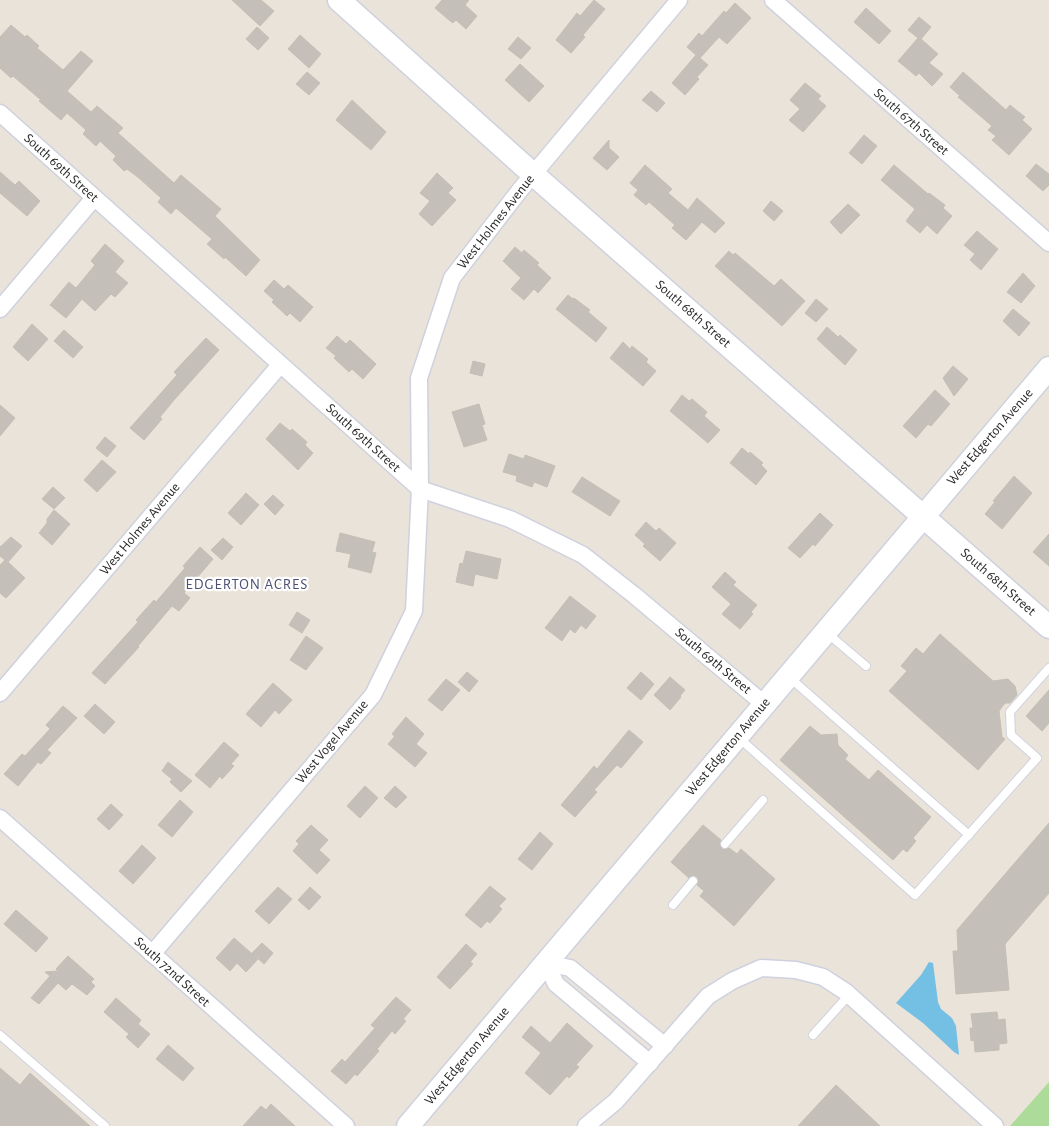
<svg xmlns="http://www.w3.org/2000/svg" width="1049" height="1126" font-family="'Alegreya Sans',sans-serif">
  <rect width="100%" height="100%" fill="#e9e3da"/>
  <polygon fill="#addc9a" points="1049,1082 1049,1126 1010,1126"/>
  <polygon fill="#74c0e4" points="929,962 933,963 938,1002 941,1009 952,1018 956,1026 959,1055 954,1052 923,1023 896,1003 921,975"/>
  <g fill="#c4c0b9" stroke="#c4bfb4">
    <polygon points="232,0 261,0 274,11 260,26"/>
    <polygon points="442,0 469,0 465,5 477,16 466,29 456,20 453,23 449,20 435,8"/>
    <polygon points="594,0 605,9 583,35 585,37 571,53 556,40 577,13 580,16"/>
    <polygon points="735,3 751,18 727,44 719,37 700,58 708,65 697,77 699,79 685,95 672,83 696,55 687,47 699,33 702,36 724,11 726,13"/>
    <polygon points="866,8 891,31 879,44 854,22"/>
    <polygon points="919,17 931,27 921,39 938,54 929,63 943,74 932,86 919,73 916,76 898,61 918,38 908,30"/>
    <polygon points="11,25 25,37 27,35 39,46 37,48 63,70 81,51 93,61 67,91 91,112 97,106 123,128 118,133 174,183 181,175 221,209 215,216 260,260 246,276 225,257 224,259 207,244 212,239 176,208 171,214 158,202 161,198 139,178 127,169 124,171 113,160 116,156 100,141 96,146 83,134 86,130 67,113 61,120 39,101 41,100 13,76 11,78 0,68 0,37"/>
    <polygon points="257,27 269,38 258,50 246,39"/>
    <polygon points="300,35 321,54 309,68 288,49"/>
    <polygon points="518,37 531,48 521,59 508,49"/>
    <polygon points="520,64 544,86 529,102 505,80"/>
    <polygon points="307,72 320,83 309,95 296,84"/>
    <polygon points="963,72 1006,110 1010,105 1025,117 1022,120 1032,129 1009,155 992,140 996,136 988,130 992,126 958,97 960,96 950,87"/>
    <polygon points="805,83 821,96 818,99 826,106 803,132 789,120 800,109 790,100"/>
    <polygon points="651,91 665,103 657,112 642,100"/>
    <polygon points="352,100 386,132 371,150 336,120"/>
    <polygon points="864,135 877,146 862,164 849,153"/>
    <polygon points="609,140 609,148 619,157 607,170 593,158"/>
    <polygon points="1036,164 1049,174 1049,185 1043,191 1026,176"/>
    <polygon points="645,165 672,189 668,193 688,210 697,198 725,223 715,233 702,222 686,240 672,228 675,225 649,202 646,205 634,195 638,190 630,183"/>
    <polygon points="894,165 928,194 929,193 945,205 943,208 952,216 937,234 927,225 920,233 906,221 915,209 881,180"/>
    <polygon points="0,172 15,185 19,181 40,201 27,216 0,193"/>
    <polygon points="437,173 453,188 448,193 456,200 432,226 419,214 430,201 420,193"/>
    <polygon points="771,201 783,211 774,221 763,211"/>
    <polygon points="848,204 860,215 841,234 830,222"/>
    <polygon points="977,231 998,249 981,270 970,260 975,254 964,245"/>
    <polygon points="105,244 124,261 115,272 128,283 115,297 111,294 95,311 82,299 66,318 50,305 69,282 76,288 95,265 91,261"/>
    <polygon points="515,247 522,253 524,250 539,263 537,265 551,278 538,293 534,289 524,300 511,289 521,278 503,261"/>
    <polygon points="729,251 733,255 735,253 774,286 781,279 805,301 782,326 715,266"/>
    <polygon points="1023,273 1035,286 1021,303 1007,292"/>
    <polygon points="274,280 284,289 288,285 313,307 300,322 290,313 287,316 272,302 274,300 264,291"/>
    <polygon points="568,295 573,299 574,298 590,310 588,312 607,328 596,342 556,309"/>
    <polygon points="816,299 828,309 816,322 805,313"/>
    <polygon points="1013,309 1030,323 1019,336 1003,321"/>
    <polygon points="32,324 48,339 28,361 13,347"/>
    <polygon points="827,327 838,337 840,335 857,350 845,365 817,339"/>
    <polygon points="64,330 83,347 73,358 54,341"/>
    <polygon points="337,336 346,344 350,340 376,364 363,379 352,369 349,372 334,358 336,356 326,348"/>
    <polygon points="206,338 219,350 174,400 160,417 162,419 144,440 130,428 177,375 174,372"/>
    <polygon points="623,342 630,349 632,346 648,359 646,362 656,371 643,386 610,358"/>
    <polygon points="473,361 485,364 482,376 470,373"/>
    <polygon points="953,366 968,379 954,396 943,378"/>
    <polygon points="935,390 950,404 931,426 928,424 916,438 903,426"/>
    <polygon points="682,395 689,401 692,399 707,412 704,416 720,430 708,443 670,411"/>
    <polygon points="479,404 485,424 482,425 487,440 464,447 452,412"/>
    <polygon points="0,405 15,418 0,436"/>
    <polygon points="280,423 290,431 292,429 307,442 305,445 313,453 298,470 266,439"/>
    <polygon points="105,437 116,446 107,457 96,448"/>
    <polygon points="742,448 749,454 750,452 763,463 761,465 767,471 756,485 730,463"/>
    <polygon points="509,454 524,459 525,455 555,466 547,487 534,482 532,487 516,481 517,476 503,472"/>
    <polygon points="102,460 116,472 97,492 84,480"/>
    <polygon points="1014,476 1032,493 1002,529 985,514 995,502 993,501"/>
    <polygon points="582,477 620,501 610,516 572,492"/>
    <polygon points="53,487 65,498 54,509 42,499"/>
    <polygon points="246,493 259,505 241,525 228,513"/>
    <polygon points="273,495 284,505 275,515 264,504"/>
    <polygon points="54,510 70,524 52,545 39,533 47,523 47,519"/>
    <polygon points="820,513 833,525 815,546 813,544 800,558 788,548"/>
    <polygon points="646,522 656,531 659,528 676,543 660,561 643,546 645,544 635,535"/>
    <polygon points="340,533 375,542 372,552 376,553 371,573 348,567 351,554 336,551"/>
    <polygon points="1049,534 1049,566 1033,552"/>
    <polygon points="11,537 22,546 8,562 25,578 6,598 0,593 0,565 5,560 0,556 0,547"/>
    <polygon points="223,538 233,547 222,560 211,550"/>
    <polygon points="200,547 213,559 184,593 190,598 179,611 172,606 138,646 139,647 105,684 92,673 138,622 136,620 154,600 156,602 185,568 183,566"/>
    <polygon points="466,551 501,559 497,579 475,574 473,586 456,582 460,563 463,564"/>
    <polygon points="725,572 736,582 733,585 757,605 751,612 753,614 740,629 722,614 731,604 712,587"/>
    <polygon points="570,596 596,616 586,629 581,625 575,633 570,629 562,641 545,628"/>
    <polygon points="297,612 310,620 302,633 289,625"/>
    <polygon points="940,634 993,681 1008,679 1015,686 1017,695 1010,703 1005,703 999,711 1002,737 1005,739 978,770 889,691 907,671 901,666 916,648 923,654"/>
    <polygon points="306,636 323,648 306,670 290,660"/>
    <polygon points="467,672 478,681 469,692 458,682"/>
    <polygon points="641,672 654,684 641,700 627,688"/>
    <polygon points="670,677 685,690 680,696 681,697 670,710 654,695"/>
    <polygon points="446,679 460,690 442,711 428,700"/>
    <polygon points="273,683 292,700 279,714 275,710 261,727 246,714"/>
    <polygon points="1049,690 1049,723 1042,731 1026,716"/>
    <polygon points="95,704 115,722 104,734 84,716"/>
    <polygon points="63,706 77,718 47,750 51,753 41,764 38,762 18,786 4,774 22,754 25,756 50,729 46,725"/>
    <polygon points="406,717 424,734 416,744 427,753 415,767 388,744 395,736 392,734"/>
    <polygon points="810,726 821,735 837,734 838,745 848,755 845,759 869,780 878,770 931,817 913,838 916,841 907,852 903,849 893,860 780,760"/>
    <polygon points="629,730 643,742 621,768 617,765 594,790 597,792 575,817 561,805 594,766 597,769"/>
    <polygon points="224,742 239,755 231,764 234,766 222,779 220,776 210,788 195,775"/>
    <polygon points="168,762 192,781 181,792 170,782 172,779 162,771"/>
    <polygon points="365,786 378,798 360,818 347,806"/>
    <polygon points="395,786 407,797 396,808 384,798"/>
    <polygon points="180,800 193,812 172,837 158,825"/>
    <polygon points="111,804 123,815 109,830 97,819"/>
    <polygon points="1049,823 1049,893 1005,944 1009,990 956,994 953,951 958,951 957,930"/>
    <polygon points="311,825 328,840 319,850 330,860 317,874 293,851 299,844 296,841"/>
    <polygon points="703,825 721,840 720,845 722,849 726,849 729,848 737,854 741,849 775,879 734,926 700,896 704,891 697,885 699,881 697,877 693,875 689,878 671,862"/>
    <polygon points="540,832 553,844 532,870 518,859"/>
    <polygon points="142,845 156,858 133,884 119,871"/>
    <polygon points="490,886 506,899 499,906 502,909 490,923 487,921 481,928 465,915"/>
    <polygon points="278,887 292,899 269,924 255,911"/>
    <polygon points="310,887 321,897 309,910 298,900"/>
    <polygon points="16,910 48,938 36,952 4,924"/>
    <polygon points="234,938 258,959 246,972 237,963 230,971 216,958"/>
    <polygon points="262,943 273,953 264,964 252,953"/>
    <polygon points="466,944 477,954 470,962 473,964 450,989 437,977"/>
    <polygon points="68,956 94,979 91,982 95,986 87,995 72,984 66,990 58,983 39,1004 31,998 50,976 45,972 58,971 56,969"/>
    <polygon points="396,997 411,1010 403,1019 406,1021 395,1034 392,1031 377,1049 379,1051 357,1076 355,1074 346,1084 331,1071 342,1059 345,1062 375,1028 371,1025"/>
    <polygon points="116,998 141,1020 138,1024 150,1034 138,1048 126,1037 129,1034 104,1012"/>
    <polygon points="997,1012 998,1020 1005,1019 1007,1043 999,1044 999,1050 975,1052 974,1040 971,1041 970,1028 973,1028 971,1014"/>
    <polygon points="567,1023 593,1046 576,1065 579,1067 569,1078 567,1076 550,1095 525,1073 541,1053 522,1037 531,1026 550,1043"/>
    <polygon points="168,1045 194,1068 183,1081 156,1059"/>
    <polygon points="0,1068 20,1085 30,1073 90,1126 0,1126"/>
    <polygon points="836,1085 880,1126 798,1126"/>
    <polygon points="271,1104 295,1126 243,1126 261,1106 266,1110"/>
  </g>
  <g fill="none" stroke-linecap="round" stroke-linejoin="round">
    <defs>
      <g id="lane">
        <polyline points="827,633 866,666"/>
        <polyline points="789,677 969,835"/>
        <polyline points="739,738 915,895 1037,758 1011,735 1010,712 1049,668"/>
        <polyline points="725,844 763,800"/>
        <polyline points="673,905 693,881"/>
        <polyline points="0,1035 105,1126"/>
        <polyline points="813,1035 849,995"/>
      </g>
      <g id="street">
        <polyline points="773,0 1049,243"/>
        <polyline points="0,113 420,489 510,519 583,555 634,595 764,704"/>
        <polyline points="0,309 94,198"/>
        <polyline points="0,693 280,365"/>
        <polyline points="0,818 346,1126"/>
        <polyline points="152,954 373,695 414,611 420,489 419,378 452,278 520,190 679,0"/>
        <polyline points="546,963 570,968 665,1046"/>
        <polyline points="546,963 556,984 650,1063"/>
        <polyline points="586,1126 616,1101 708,996 732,981 761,968 796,970 823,977 846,992 995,1126"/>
      </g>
      <g id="secondary">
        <polyline points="339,0 534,175 1049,627"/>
        <polyline points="408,1126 1049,368"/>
      </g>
    </defs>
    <use href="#lane" stroke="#cfd1df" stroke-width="10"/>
    <use href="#street" stroke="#cfd1df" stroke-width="19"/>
    <use href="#secondary" stroke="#cfd1df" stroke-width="25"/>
    <use href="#lane" stroke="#fff" stroke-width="8"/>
    <use href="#street" stroke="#fff" stroke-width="16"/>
    <use href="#secondary" stroke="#fff" stroke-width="22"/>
  </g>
  <g text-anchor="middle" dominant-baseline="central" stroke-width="4.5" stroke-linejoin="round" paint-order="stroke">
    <g font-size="14" fill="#272727" stroke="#fff">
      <text transform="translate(911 122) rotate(41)">South 67th Street</text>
      <text transform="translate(61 168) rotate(42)">South 69th Street</text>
      <text transform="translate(496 222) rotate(-52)">West Holmes Avenue</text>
      <text transform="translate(693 314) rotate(41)">South 68th Street</text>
      <text transform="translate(990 437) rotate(-49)">West Edgerton Avenue</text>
      <text transform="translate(363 438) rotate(42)">South 69th Street</text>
      <text transform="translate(140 529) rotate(-50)">West Holmes Avenue</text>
      <text transform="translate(998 582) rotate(41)">South 68th Street</text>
      <text transform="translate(713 661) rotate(40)">South 69th Street</text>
      <text transform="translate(332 742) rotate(-50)">West Vogel Avenue</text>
      <text transform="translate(728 747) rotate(-50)">West Edgerton Avenue</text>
      <text transform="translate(172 972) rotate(42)">South 72nd Street</text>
      <text transform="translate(467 1056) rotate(-50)">West Edgerton Avenue</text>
    </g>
    <g font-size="15" letter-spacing="1" fill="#4c5174" stroke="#fff">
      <text x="247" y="584">EDGERTON ACRES</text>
    </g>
  </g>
</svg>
